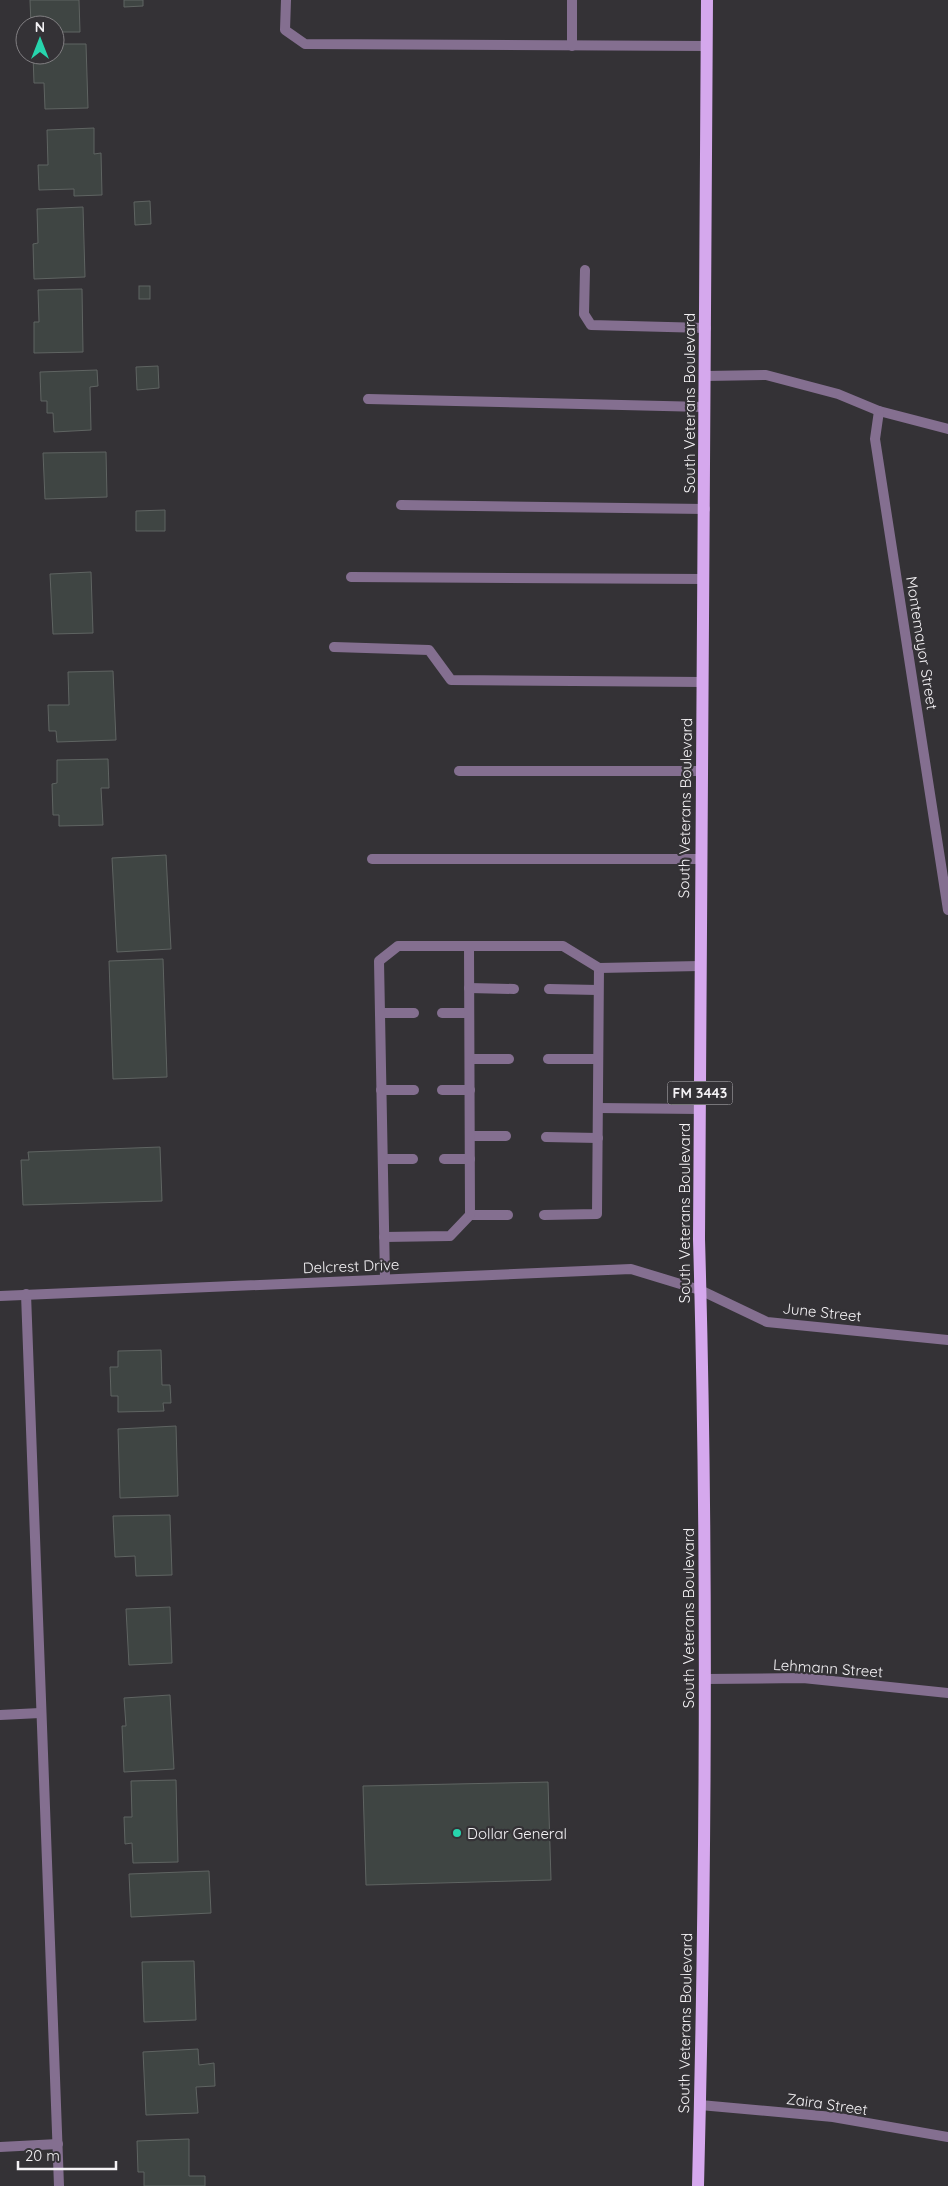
<svg xmlns="http://www.w3.org/2000/svg" width="948" height="2186" font-family="Quicksand,sans-serif">
  <rect width="100%" height="100%" fill="#343236"/>
  <g fill="#3f4543" stroke="#5f6462">
    <polygon points="30,0 79,0 80,32 55,32 55,25 31,25"/>
    <polygon points="124,0 143,0 143,6 124,7"/>
    <polygon points="55,44 86,44 88,108 45,109 44,83 34,83 33,55 55,55"/>
    <polygon points="94,128 94,154 101,153 102,195 74,196 74,189 39,190 38,165 48,165 47,130"/>
    <polygon points="150,201 151,224 135,225 134,202"/>
    <polygon points="83,207 85,277 34,279 33,244 38,243 37,209"/>
    <rect x="139" y="286" width="11" height="13"/>
    <polygon points="82,289 83,352 34,353 34,322 39,322 38,290"/>
    <polygon points="158,366 159,388 137,390 136,367"/>
    <polygon points="97,370 98,386 90,387 91,430 54,432 53,413 47,413 47,401 41,401 40,372"/>
    <polygon points="106,452 107,497 45,499 43,453"/>
    <polygon points="165,510 165,531 136,531 136,511"/>
    <polygon points="91,572 93,633 53,634 50,574"/>
    <polygon points="113,671 116,740 57,742 56,731 49,731 48,705 69,705 68,672"/>
    <polygon points="108,759 109,788 101,788 103,825 59,826 59,815 53,815 52,784 57,783 57,760"/>
    <polygon points="166,855 171,949 117,952 112,858"/>
    <polygon points="163,959 167,1077 113,1079 109,961"/>
    <polygon points="160,1147 162,1201 23,1205 21,1160 29,1160 28,1152"/>
    <polygon points="161,1350 162,1385 170,1385 171,1403 163,1403 164,1411 118,1412 118,1396 111,1396 110,1367 118,1367 118,1351"/>
    <polygon points="176,1426 178,1496 120,1498 118,1429"/>
    <polygon points="170,1515 172,1575 136,1576 135,1556 115,1557 113,1516"/>
    <polygon points="170,1607 172,1663 129,1665 126,1609"/>
    <polygon points="170,1695 174,1769 124,1772 122,1726 126,1726 124,1698"/>
    <polygon points="176,1780 178,1862 133,1863 132,1843 125,1844 124,1817 132,1817 131,1781"/>
    <polygon points="548,1782 551,1880 366,1885 363,1786"/>
    <polygon points="209,1871 211,1913 131,1917 129,1874"/>
    <polygon points="194,1961 196,2020 144,2022 142,1962"/>
    <polygon points="198,2049 199,2065 214,2063 215,2086 196,2087 198,2113 146,2115 143,2052"/>
    <polygon points="189,2139 189,2176 205,2176 205,2186 144,2186 144,2172 138,2172 137,2141"/>
  </g>
  <g fill="none" stroke-linecap="round" stroke-linejoin="round">
    <g stroke="#846f90" stroke-width="10">
      <polyline points="286,0 285,30 305,44 707,46"/>
      <polyline points="572,46 572,0"/>
      <polyline points="585,270 584,314 591,325 706,328"/>
      <polyline points="368,399 705,407"/>
      <polyline points="401,505 705,509"/>
      <polyline points="351,577 704,579"/>
      <polyline points="334,647 429,650 451,680 703,682"/>
      <polyline points="459,771 702,771"/>
      <polyline points="372,859 701,859"/>
      <polyline points="469,988 514,989"/>
      <polyline points="549,989 598,990"/>
      <polyline points="380,1013 414,1013"/>
      <polyline points="442,1013 469,1013"/>
      <polyline points="470,1059 509,1059"/>
      <polyline points="548,1059 598,1059"/>
      <polyline points="381,1090 414,1090"/>
      <polyline points="442,1090 470,1090"/>
      <polyline points="598,1108 700,1109"/>
      <polyline points="470,1136 506,1136"/>
      <polyline points="546,1137 598,1138"/>
      <polyline points="383,1159 413,1159"/>
      <polyline points="444,1159 470,1159"/>
      <polyline points="470,1215 508,1215"/>
      <polyline points="544,1215 597,1214 599,968"/>
      <polyline points="384,1237 450,1236 470,1215 469,946"/>
      <polyline points="385,1279 379,961 398,946 563,946 599,968 700,966"/>
    </g>
    <g stroke="#846f90" stroke-width="10">
      <polyline points="706,376 766,375 838,394 879,411 948,429"/>
      <polyline points="879,411 875,439 948,910"/>
      <polyline points="26,1294 59,2186"/>
      <polyline points="0,1296 631,1269 700,1290"/>
      <polyline points="705,1679 803,1678 948,1693"/>
      <polyline points="0,1715 40,1713"/>
      <polyline points="700,2105 833,2117 948,2137"/>
      <polyline points="0,2147 58,2144"/>
    </g>
    <polyline stroke="#846f90" stroke-width="10" points="700,1290 767,1322 948,1340"/>
    <path stroke="#d5a8ed" stroke-width="12" d="M698,2186c8,-316 10,-632 1,-947l8,-1239"/>
  </g>
  <circle fill="#27d5ad" stroke="#343236" stroke-width="2" cx="457" cy="1833" r="5"/>
  <g text-anchor="middle" dominant-baseline="central" stroke-width="4.5" stroke-linejoin="round" paint-order="stroke">
    <rect fill="#343236" stroke="#bab8bc" stroke-width="1" x="667.5" y="1081.5" width="65" height="23" rx="4"/>
    <g font-size="14" font-weight="bold" fill="#f4f2f5">
      <text x="700" y="1093">FM 3443</text>
    </g>
    <g font-size="15" fill="#f4f2f5" stroke="#343236">
      <text transform="translate(689 403) rotate(-90)">South Veterans Boulevard</text>
      <text transform="translate(922 643) rotate(81)">Montemayor Street</text>
      <text transform="translate(685 808) rotate(-89)">South Veterans Boulevard</text>
      <text transform="translate(684 1213) rotate(-90)">South Veterans Boulevard</text>
      <text transform="translate(351 1266) rotate(-2)">Delcrest Drive</text>
      <text transform="translate(822 1312) rotate(6)">June Street</text>
      <text transform="translate(688 1618) rotate(-90)">South Veterans Boulevard</text>
      <text transform="translate(828 1668) rotate(4)">Lehmann Street</text>
      <text transform="translate(685 2023) rotate(-89)">South Veterans Boulevard</text>
      <text transform="translate(827 2104) rotate(8)">Zaira Street</text>
    </g>
    <g font-size="15" fill="#f4f2f5" stroke="#343236" text-anchor="start">
      <text x="467" y="1833">Dollar General</text>
    </g>
  </g>
  <g transform="translate(40 40)"><circle r="24" fill="#343236" stroke="#817f82"/>
  <path d="M0-4L9 19L0 12L-9 19Z" fill="#27d5ad"/>
  <text y="-8" font-size="14" font-weight="bold" text-anchor="middle" fill="#f4f2f5">N</text>
  </g>
  <path d="M18 2161v8h98v-8" fill="none" stroke="#f4f2f5" stroke-width="2.5"/>
  <text x="25" y="2161" font-size="15" fill="#f4f2f5" stroke="#343236" stroke-width="4" paint-order="stroke">20 m</text>
</svg>
